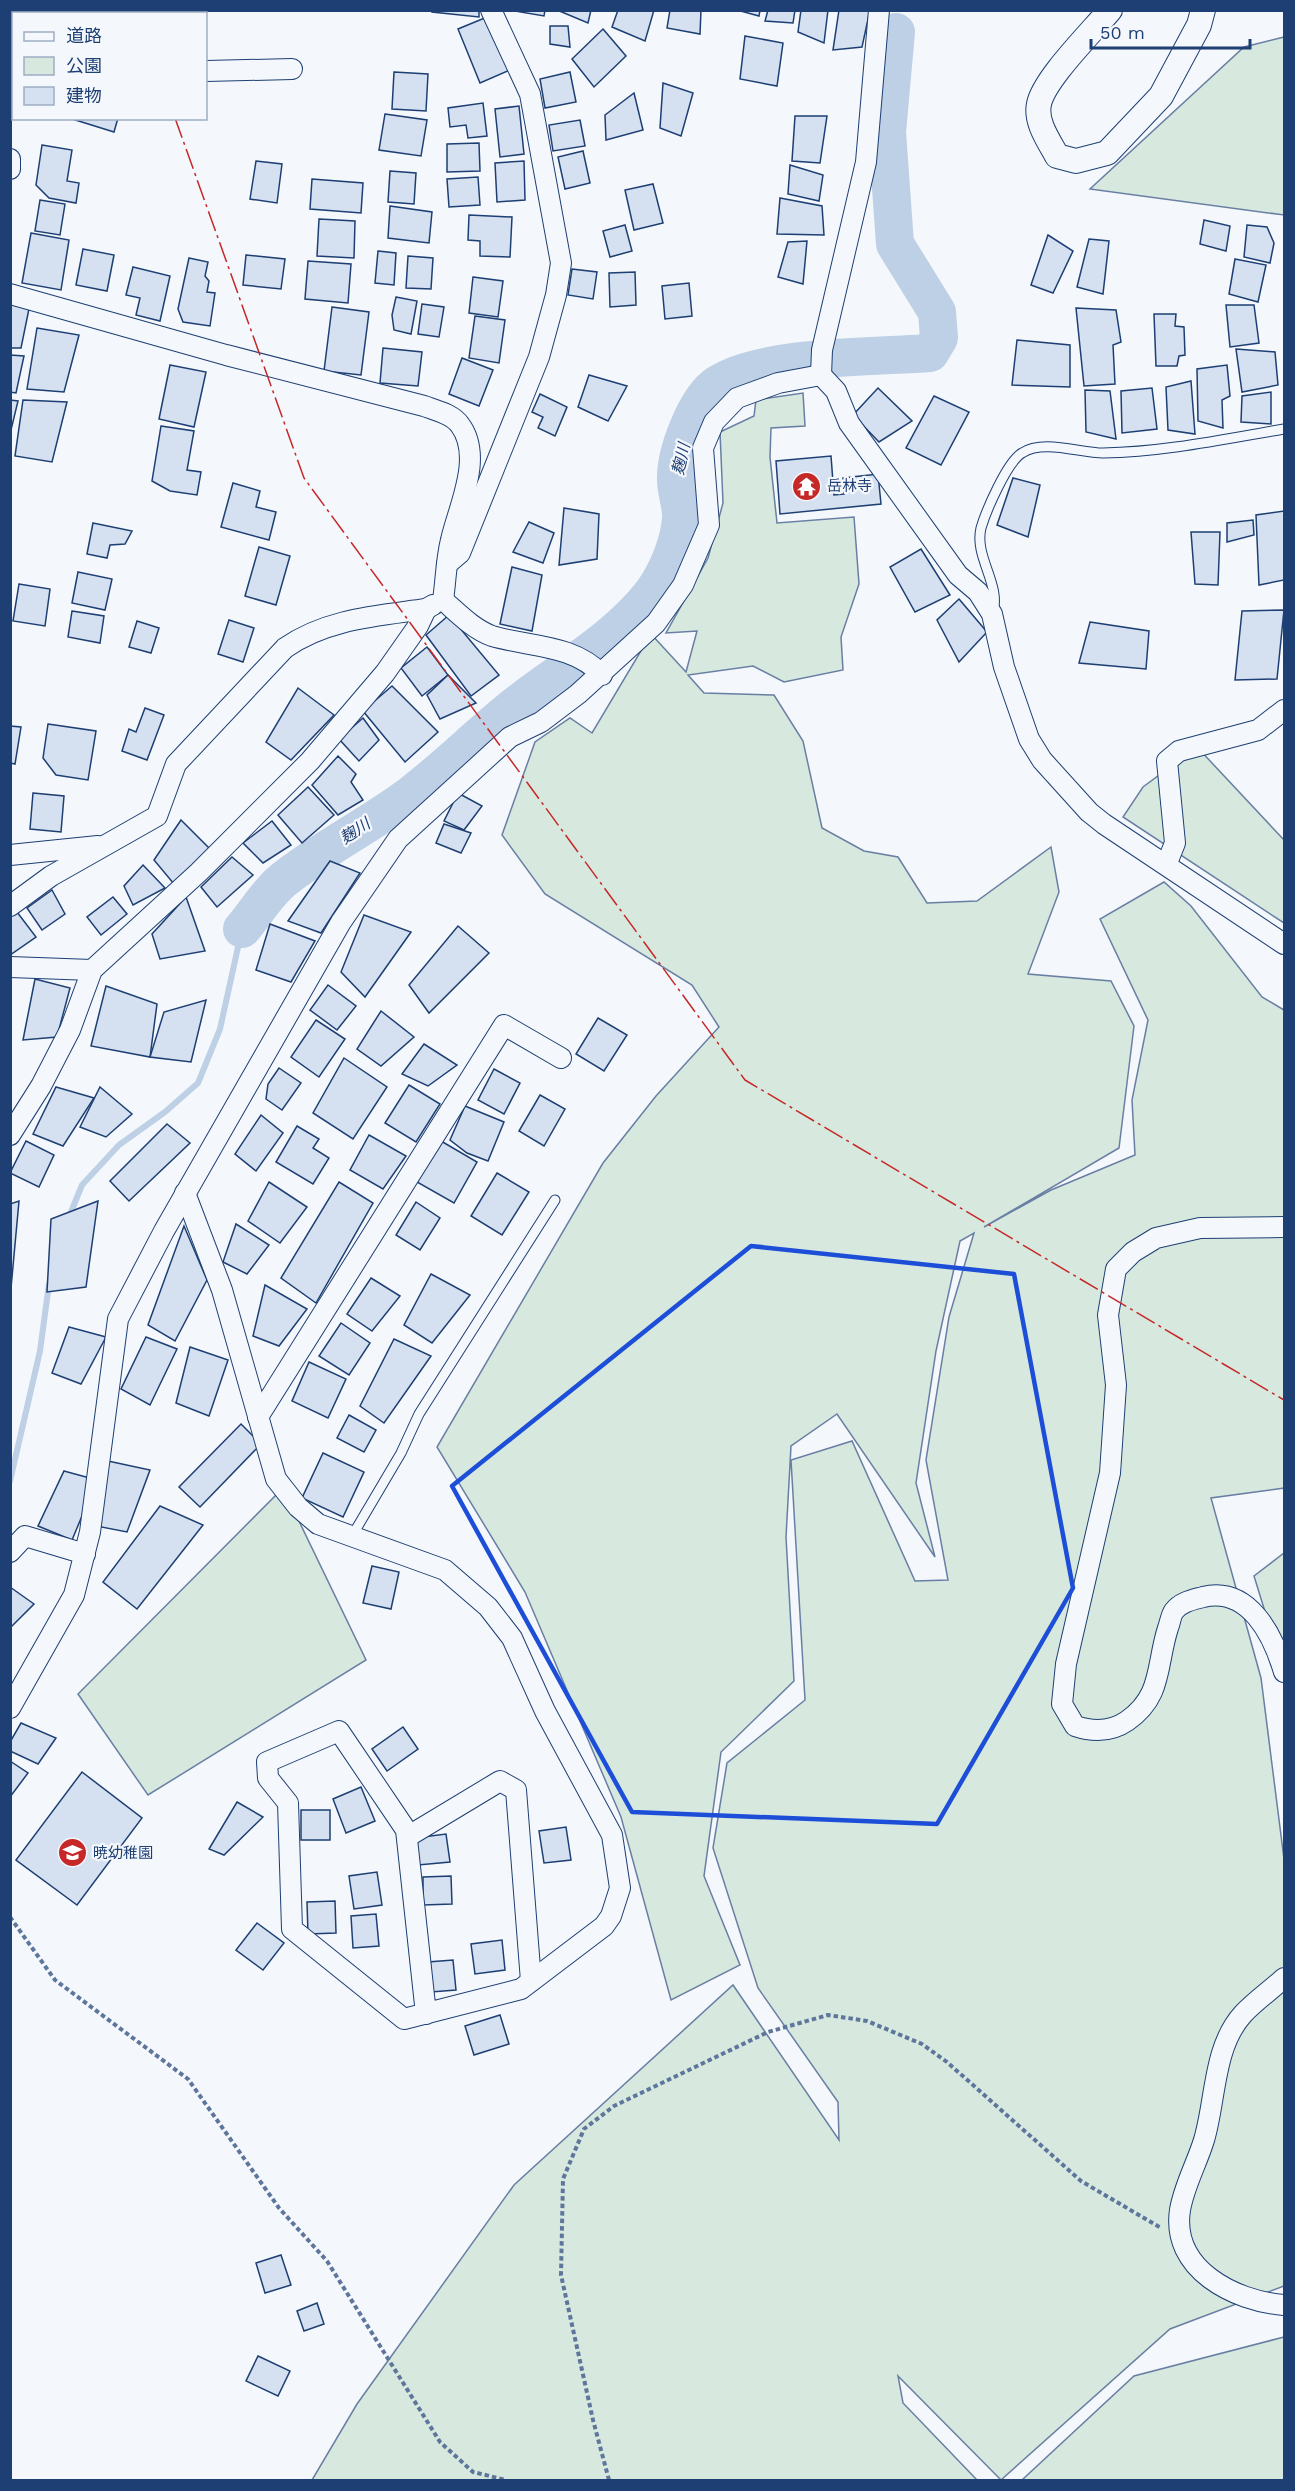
<svg xmlns="http://www.w3.org/2000/svg" width="1295" height="2491" font-family="'Work Sans','Noto Sans JP',sans-serif">
  <rect width="100%" height="100%" fill="#f4f7fb"/>
  <g fill="#d7e8df" stroke="#687fa3" stroke-width="1.5">
    <polygon points="1284,37 1284,215 1090,189 1244,47"/>
    <polygon points="803,393 805,426 771,428 770,457 777,523 854,517 859,584 841,637 843,670 784,682 753,666 688,675 704,693 774,695 803,741 822,828 864,851 898,857 927,903 977,901 1051,847 1059,892 1028,974 1111,981 1134,1026 1119,1148 984,1227 1051,1190 1135,1155 1132,1100 1148,1020 1100,919 1164,882 1191,906 1262,997 1284,1010 1284,1488 1211,1498 1261,1678 1284,1859 1284,2286 1170,2329 1001,2480 898,2376 903,2403 977,2480 312,2480 357,2404 514,2185 733,1985 839,2140 838,2102 758,1988 713,1848 727,1763 805,1700 791,1460 852,1441 915,1581 948,1580 926,1460 949,1317 974,1233 960,1241 936,1351 916,1483 935,1557 837,1414 791,1446 786,1537 794,1681 721,1752 704,1876 740,1965 671,2000 621,1817 525,1592 437,1447 603,1163 656,1096 719,1027 692,985 545,894 502,835 535,742 570,718 592,733 651,634 686,672 697,631 666,633 708,558 723,503 720,432 754,416 756,400"/>
    <polygon points="1197,747 1284,840 1284,923 1123,817 1143,787"/>
    <polygon points="283,1488 366,1660 148,1795 78,1694"/>
    <polygon points="1284,1553 1284,1673 1254,1576"/>
    <polygon points="1284,2337 1284,2480 1022,2480 1134,2376"/>
  </g>
  <g fill="none" stroke-linecap="round" stroke-linejoin="round">
    <g stroke="#bed0e5" stroke-width="6">
      <polyline points="69,1217 82,1185 119,1145 165,1112 198,1083 220,1029 242,929"/>
      <polyline points="10,1481 40,1351 49,1284"/>
    </g>
    <path stroke="#bed0e5" stroke-width="38" d="M242,929c13,-15 25,-36 41,-49 39,-31 85,-54 126,-84 42,-32 78,-70 120,-101 42,-31 92,-61 124,-103 14,-20 26,-48 28,-73 1,-13 -5,-26 -5,-39 -1,-26 19,-81 42,-96 44,-29 157,-27 212,-31l9,-15 -2,-26 -42,-68 -8,-112 9,-100"/>
  </g>
  <g fill="#d5e0f0" stroke="#1d3f73" stroke-width="1.5">
    <polygon points="196,10 196,14 158,14 158,11"/>
    <polygon points="432,10 479,10 479,17 432,12"/>
    <polygon points="509,10 545,10 544,16"/>
    <polygon points="557,10 591,10 588,23"/>
    <polygon points="618,10 654,10 645,41 612,27"/>
    <polygon points="670,10 701,10 700,34 667,28"/>
    <polygon points="737,10 760,10 759,16"/>
    <polygon points="768,10 795,10 793,23 765,21"/>
    <polygon points="801,10 828,10 824,43 798,32"/>
    <polygon points="839,10 870,10 862,47 833,50"/>
    <polygon points="487,17 510,70 480,83 458,29"/>
    <polygon points="550,26 568,26 570,47 550,44"/>
    <polygon points="603,29 626,56 594,87 572,59"/>
    <polygon points="745,36 783,43 777,86 740,79"/>
    <polygon points="394,72 428,74 426,111 392,109"/>
    <polygon points="570,72 576,102 545,108 540,79"/>
    <polygon points="663,83 693,93 681,136 660,128"/>
    <polygon points="634,93 643,130 606,140 605,115"/>
    <polygon points="483,103 487,136 468,138 466,125 450,127 448,108"/>
    <polygon points="519,106 524,154 500,157 495,109"/>
    <polygon points="385,114 427,120 421,156 379,150"/>
    <polygon points="795,116 827,116 820,163 792,161"/>
    <polygon points="69,118 118,118 114,132"/>
    <polygon points="580,120 585,146 553,151 549,125"/>
    <polygon points="479,143 480,171 447,172 447,144"/>
    <polygon points="42,145 72,150 67,181 79,183 76,203 49,198 36,185"/>
    <polygon points="583,151 590,183 565,189 558,157"/>
    <polygon points="256,161 282,164 277,203 250,199"/>
    <polygon points="524,161 525,200 497,202 495,163"/>
    <polygon points="790,165 823,175 819,201 788,194"/>
    <polygon points="390,171 416,173 414,204 388,202"/>
    <polygon points="478,177 480,205 449,207 447,179"/>
    <polygon points="312,179 363,183 361,213 310,209"/>
    <polygon points="653,184 663,223 634,230 625,190"/>
    <polygon points="780,198 822,206 824,235 777,234"/>
    <polygon points="40,200 65,204 60,235 35,231"/>
    <polygon points="390,206 432,212 429,243 388,238"/>
    <polygon points="469,215 512,217 510,257 480,256 480,241 468,240"/>
    <polygon points="319,219 355,221 354,258 317,256"/>
    <polygon points="1204,220 1230,226 1226,251 1200,244"/>
    <polygon points="625,225 632,251 610,257 603,231"/>
    <polygon points="1247,225 1267,227 1274,243 1270,263 1244,257"/>
    <polygon points="31,233 69,240 61,290 22,283"/>
    <polygon points="1048,235 1073,251 1053,293 1031,285"/>
    <polygon points="1089,239 1109,241 1103,294 1077,287"/>
    <polygon points="807,241 803,284 778,277 788,242"/>
    <polygon points="83,249 114,255 107,291 76,285"/>
    <polygon points="378,251 396,253 394,285 375,283"/>
    <polygon points="246,255 285,259 281,289 243,285"/>
    <polygon points="408,256 433,258 431,289 406,288"/>
    <polygon points="189,258 208,262 205,276 209,281 207,292 215,293 210,326 183,322 178,309"/>
    <polygon points="1235,259 1266,265 1258,302 1229,294"/>
    <polygon points="308,261 351,264 348,303 305,299"/>
    <polygon points="133,267 170,276 160,321 136,315 140,298 126,295"/>
    <polygon points="572,269 597,272 593,299 568,295"/>
    <polygon points="635,272 636,305 610,307 609,273"/>
    <polygon points="473,277 503,281 498,317 469,313"/>
    <polygon points="689,283 692,316 665,319 662,286"/>
    <polygon points="396,297 417,301 411,334 394,330 392,315"/>
    <polygon points="10,298 31,299 21,348 10,348"/>
    <polygon points="422,304 444,307 439,337 418,334"/>
    <polygon points="1226,305 1254,305 1259,343 1230,347"/>
    <polygon points="332,307 369,312 361,375 324,371"/>
    <polygon points="1076,308 1116,310 1121,342 1113,345 1115,384 1084,386"/>
    <polygon points="1154,314 1176,314 1175,326 1184,327 1185,355 1179,356 1177,366 1156,366"/>
    <polygon points="475,316 505,320 499,363 469,358"/>
    <polygon points="37,328 79,335 64,392 27,389"/>
    <polygon points="1017,340 1070,345 1070,387 1012,385"/>
    <polygon points="383,348 422,352 418,386 380,383"/>
    <polygon points="1236,349 1275,352 1278,385 1242,392"/>
    <polygon points="10,355 24,356 16,393 10,392"/>
    <polygon points="462,358 493,370 479,406 449,394"/>
    <polygon points="170,365 206,372 194,427 159,419"/>
    <polygon points="1227,365 1230,396 1222,400 1223,428 1198,421 1197,369"/>
    <polygon points="589,375 627,386 608,421 578,407"/>
    <polygon points="1191,381 1195,434 1168,430 1166,387"/>
    <polygon points="878,388 912,421 879,442 853,415"/>
    <polygon points="1152,388 1157,429 1122,433 1121,391"/>
    <polygon points="1085,390 1110,391 1116,439 1086,432"/>
    <polygon points="1271,392 1271,424 1241,422 1242,396"/>
    <polygon points="540,394 567,407 555,436 538,428 543,417 532,412"/>
    <polygon points="934,396 969,412 941,465 906,448"/>
    <polygon points="10,400 18,401 10,434"/>
    <polygon points="23,400 67,402 52,462 15,456"/>
    <polygon points="161,426 194,431 187,470 201,472 197,495 170,491 152,481"/>
    <polygon points="831,456 834,495 844,494 843,478 878,474 881,504 780,514 776,461"/>
    <polygon points="1013,478 1040,485 1028,537 997,525"/>
    <polygon points="233,483 260,491 256,507 276,512 269,540 221,527"/>
    <polygon points="564,508 599,514 597,559 559,565"/>
    <polygon points="1284,511 1284,580 1259,585 1256,515"/>
    <polygon points="1253,520 1254,535 1227,542 1227,523"/>
    <polygon points="529,522 554,533 543,563 513,552"/>
    <polygon points="93,523 132,531 125,544 110,545 107,558 87,554"/>
    <polygon points="1191,532 1220,532 1218,585 1195,584"/>
    <polygon points="259,547 290,556 276,605 245,596"/>
    <polygon points="921,549 950,595 915,612 890,567"/>
    <polygon points="512,567 542,575 532,631 500,624"/>
    <polygon points="78,572 112,579 105,610 72,603"/>
    <polygon points="19,584 50,589 45,626 13,621"/>
    <polygon points="959,599 987,632 959,662 937,620"/>
    <polygon points="1284,610 1277,679 1235,680 1242,611"/>
    <polygon points="72,611 104,616 100,643 68,637"/>
    <polygon points="449,615 499,675 471,696 426,635"/>
    <polygon points="229,620 254,628 243,662 218,654"/>
    <polygon points="137,621 159,628 151,653 129,647"/>
    <polygon points="1090,622 1149,631 1146,669 1079,663"/>
    <polygon points="427,647 448,675 422,696 401,668"/>
    <polygon points="448,675 476,703 440,719 427,695"/>
    <polygon points="392,686 438,732 405,762 363,711"/>
    <polygon points="298,688 334,715 291,760 266,742"/>
    <polygon points="145,708 164,715 147,760 122,751 129,729 136,732"/>
    <polygon points="363,718 379,740 359,761 339,739"/>
    <polygon points="48,724 96,731 88,780 56,775 43,758"/>
    <polygon points="10,726 21,727 15,764 10,763"/>
    <polygon points="338,756 356,774 351,782 363,800 338,815 312,785"/>
    <polygon points="308,787 334,815 302,843 278,815"/>
    <polygon points="33,793 64,796 61,832 30,829"/>
    <polygon points="458,793 482,806 464,830 444,821"/>
    <polygon points="181,820 211,850 174,884 154,860"/>
    <polygon points="272,821 291,845 263,863 243,843"/>
    <polygon points="444,824 471,833 461,853 436,843"/>
    <polygon points="232,857 253,875 217,907 201,887"/>
    <polygon points="330,861 360,873 321,933 288,921"/>
    <polygon points="143,865 165,888 133,905 124,886"/>
    <polygon points="52,890 65,914 42,930 27,908"/>
    <polygon points="113,897 127,914 101,935 87,917"/>
    <polygon points="186,897 205,951 160,959 152,934"/>
    <polygon points="17,912 36,937 10,955 10,917"/>
    <polygon points="364,915 411,932 365,997 341,972"/>
    <polygon points="270,924 315,941 291,982 256,970"/>
    <polygon points="458,926 489,953 429,1013 409,985"/>
    <polygon points="35,979 70,988 57,1037 23,1040"/>
    <polygon points="328,985 356,1006 337,1030 310,1010"/>
    <polygon points="106,986 157,1004 150,1057 91,1046"/>
    <polygon points="206,1000 191,1062 150,1057 164,1012"/>
    <polygon points="381,1011 414,1037 381,1066 357,1049"/>
    <polygon points="598,1018 627,1035 604,1071 576,1054"/>
    <polygon points="316,1020 345,1039 319,1077 291,1057"/>
    <polygon points="424,1044 457,1065 428,1086 402,1074"/>
    <polygon points="344,1058 387,1087 353,1139 313,1113"/>
    <polygon points="279,1068 301,1083 282,1110 266,1099 268,1084"/>
    <polygon points="494,1069 520,1083 504,1114 478,1100"/>
    <polygon points="409,1085 440,1104 416,1142 385,1123"/>
    <polygon points="56,1087 94,1098 63,1146 33,1134"/>
    <polygon points="100,1087 132,1114 106,1137 80,1127"/>
    <polygon points="540,1095 565,1109 544,1146 519,1131"/>
    <polygon points="465,1106 504,1122 488,1161 467,1153 450,1140"/>
    <polygon points="261,1115 283,1133 256,1171 235,1154"/>
    <polygon points="167,1124 190,1143 129,1201 110,1181"/>
    <polygon points="297,1126 319,1139 313,1148 329,1158 313,1184 276,1162"/>
    <polygon points="369,1135 406,1156 383,1189 350,1170"/>
    <polygon points="26,1141 54,1155 39,1187 10,1173"/>
    <polygon points="441,1141 477,1162 454,1203 417,1182"/>
    <polygon points="497,1173 529,1192 502,1235 471,1216"/>
    <polygon points="269,1182 307,1207 280,1243 248,1221"/>
    <polygon points="339,1182 373,1203 316,1303 281,1278"/>
    <polygon points="19,1201 10,1299 10,1204"/>
    <polygon points="98,1201 86,1287 47,1292 51,1219"/>
    <polygon points="416,1202 440,1218 420,1250 396,1235"/>
    <polygon points="236,1224 269,1245 247,1274 223,1262"/>
    <polygon points="184,1226 207,1280 175,1341 148,1325"/>
    <polygon points="431,1274 470,1295 432,1343 404,1325"/>
    <polygon points="371,1278 400,1296 372,1331 347,1314"/>
    <polygon points="265,1285 307,1309 279,1346 253,1336"/>
    <polygon points="341,1323 370,1343 349,1375 319,1356"/>
    <polygon points="69,1327 106,1337 81,1384 52,1373"/>
    <polygon points="146,1337 177,1349 150,1405 121,1389"/>
    <polygon points="394,1339 431,1356 384,1423 360,1406"/>
    <polygon points="190,1347 228,1360 209,1416 176,1403"/>
    <polygon points="309,1362 346,1379 328,1418 292,1401"/>
    <polygon points="349,1415 376,1430 364,1452 337,1438"/>
    <polygon points="241,1424 261,1444 200,1507 179,1487"/>
    <polygon points="323,1453 364,1472 343,1517 302,1498"/>
    <polygon points="108,1461 150,1470 127,1532 91,1525"/>
    <polygon points="64,1471 97,1480 72,1540 38,1526"/>
    <polygon points="160,1506 203,1525 137,1609 103,1582"/>
    <polygon points="372,1566 399,1572 391,1609 363,1603"/>
    <polygon points="10,1587 34,1604 10,1628"/>
    <polygon points="21,1723 56,1738 38,1764 10,1751 10,1742"/>
    <polygon points="403,1727 418,1749 387,1771 372,1749"/>
    <polygon points="10,1761 28,1773 10,1797"/>
    <polygon points="82,1772 142,1818 77,1905 16,1860"/>
    <polygon points="361,1787 375,1821 346,1833 333,1799"/>
    <polygon points="237,1802 263,1817 224,1855 209,1849"/>
    <rect x="301" y="1810" width="29" height="30"/>
    <polygon points="566,1827 571,1860 544,1863 539,1831"/>
    <polygon points="446,1834 450,1862 418,1865 415,1838"/>
    <polygon points="377,1872 382,1905 354,1909 349,1876"/>
    <polygon points="451,1876 452,1904 423,1905 423,1877"/>
    <polygon points="335,1901 336,1933 308,1934 307,1902"/>
    <polygon points="376,1914 379,1946 353,1948 351,1916"/>
    <polygon points="257,1923 284,1943 263,1970 236,1950"/>
    <polygon points="502,1940 505,1970 475,1974 471,1944"/>
    <polygon points="453,1960 456,1990 431,1992 428,1962"/>
    <polygon points="500,2015 509,2044 474,2055 465,2026"/>
    <polygon points="281,2255 291,2285 265,2293 256,2263"/>
    <polygon points="317,2303 324,2324 304,2331 297,2311"/>
    <polygon points="258,2356 290,2371 278,2396 246,2381"/>
  </g>
  <g fill="none" stroke-linecap="round" stroke-linejoin="round">
    <defs>
      <g id="service">
        <path d="M993,612c8,-28 -19,-55 -12,-84 5,-17 26,-66 41,-75 21,-14 58,0 81,0 61,-1 122,-14 181,-24"/>
        <polyline points="352,1536 401,1453 419,1414 555,1200"/>
      </g>
      <g id="minor">
        <polyline points="140,10 142,14"/>
        <polyline points="44,14 48,10"/>
        <polyline points="10,35 14,33"/>
        <polyline points="206,71 292,69"/>
        <polyline points="10,159 10,169"/>
        <path d="M10,294l216,61 198,51c11,4 29,8 36,19 24,32 -2,83 -9,115 -5,20 -5,40 -8,60"/>
        <polyline points="821,375 836,391 849,423 958,575 978,592 992,614 1004,667 1029,739 1042,760 1089,812 1104,824 1284,944"/>
        <polyline points="821,375 822,350 866,162 879,10"/>
        <polyline points="447,564 460,553 539,357 556,295 561,263 530,94 491,10"/>
        <path d="M443,600c15,13 30,29 49,36 37,11 82,8 110,39"/>
        <polyline points="10,855 98,846"/>
        <polyline points="1167,863 1175,843 1167,761 1179,751 1258,730 1284,710"/>
        <path d="M10,906l41,-30 106,-60 19,-52 109,-116c41,-29 92,-32 141,-39l7,-4"/>
        <polyline points="10,967 92,970"/>
        <polyline points="10,1135 41,1086 70,1030 92,970 199,872 310,761 385,673 418,626 426,609"/>
        <polyline points="185,1193 222,1290 276,1479 298,1507 318,1524 445,1570 488,1607 512,1638 545,1711 612,1835 620,1888 611,1916 604,1926 521,1989 404,2019 292,1929 288,1803 268,1778 267,1762 339,1731 406,1830 426,2014"/>
        <path d="M1284,1227l-84,1 -44,10 -23,14 -17,17 -8,46 8,70 -6,88 -44,191 -4,40 13,22c18,6 36,6 52,-5 36,-25 29,-56 41,-93 2,-5 3,-13 6,-17 7,-9 18,-11 29,-14 46,-11 70,38 81,75"/>
        <polyline points="258,1417 504,1025 561,1058"/>
        <polyline points="10,1552 25,1536 85,1554"/>
        <polyline points="10,1708 74,1595 90,1532 118,1319 164,1231 341,922 398,839 510,737 541,722 578,694 656,623 683,585 709,525 703,448 714,422 737,398 778,383 821,375"/>
        <polyline points="407,1837 500,1781 516,1790 531,1981"/>
        <path d="M1284,1978c-13,12 -29,23 -41,36 -30,33 -27,86 -39,126 -7,23 -20,46 -24,70 -9,59 54,91 104,95"/>
      </g>
      <path id="tertiary" d="M1110,10c-18,22 -66,69 -71,94 -4,18 10,37 18,52l19,5 31,-8 54,-57 38,-71 4,-15"/>
    </defs>
    <use href="#service" stroke="#1d3f73" stroke-width="11"/>
    <use href="#minor" stroke="#1d3f73" stroke-width="22"/>
    <use href="#tertiary" stroke="#1d3f73" stroke-width="26"/>
    <g stroke="#5e769c" stroke-width="4" stroke-dasharray="4.5 3" stroke-linecap="butt">
      <polyline points="10,1917 55,1980 188,2079 279,2208 327,2261 440,2442 473,2472 506,2480"/>
      <polyline points="609,2480 593,2420 561,2275 563,2179 584,2129 614,2106 768,2032 828,2015 867,2021 922,2044 947,2062 1081,2181 1161,2228"/>
    </g>
    <use href="#service" stroke="#f4f7fb" stroke-width="9"/>
    <use href="#minor" stroke="#f4f7fb" stroke-width="20"/>
    <use href="#tertiary" stroke="#f4f7fb" stroke-width="24"/>
    <g stroke="#c62828" stroke-width="1.5" stroke-dasharray="21 4.5 3 4.5" stroke-linecap="butt">
      <polyline points="137,10 138,14"/>
      <polyline points="175,118 304,478 745,1080 1284,1400"/>
    </g>
  </g>
  <path fill="none" stroke="#1d4ed8" stroke-width="4.5" stroke-linejoin="round" d="M751,1246l263,28 59,314 -136,236 -305,-12 -180,-326z"/>
  <defs>
    <symbol id="temple-disc" viewBox="-11 -11 22 22"><circle r="9.5" fill="#c62828" stroke="#f4f7fb"/><path d="M0-6L5-2H3V0L6.5 2.5H4V6H1.5V3h-3V6H-4V2.5H-6.5L-3 0V-2H-5Z" fill="#fff"/></symbol>
    <symbol id="school-disc" viewBox="-11 -11 22 22"><circle r="9.5" fill="#c62828" stroke="#f4f7fb"/><path d="M0-5L7-2L0 1L-7-2ZM-4 1L0 2.5L4 1V4Q0 6-4 4Z" fill="#fff"/></symbol>
  </defs>
  <g fill-rule="evenodd">
    <use href="#temple-disc" x="790" y="470" width="33" height="33"/>
    <use href="#school-disc" x="56" y="1836" width="33" height="33"/>
  </g>
  <g text-anchor="middle" dominant-baseline="central" stroke-width="4.5" stroke-linejoin="round" paint-order="stroke">
    <g font-size="15" fill="#1d3f73" stroke="#f4f7fb" text-anchor="start">
      <text x="827" y="486">岳林寺</text>
      <text x="93" y="1853">暁幼稚園</text>
    </g>
    <g font-size="16" font-style="italic" fill="#1d3f73" stroke="#f4f7fb">
      <text transform="translate(681 459) rotate(-78)">麹川</text>
      <text transform="translate(355 831) rotate(-34)">麹川</text>
    </g>
  </g>
  <rect width="1295" height="2491" fill="none" stroke="#1d3f73" stroke-width="24"/>
  <rect x="12" y="12" width="195" height="108" fill="#f4f7fb" stroke="#9eadc5" stroke-width="1.5"/>
  <rect x="24" y="32" width="30" height="9" fill="#f4f7fb" stroke="#9eadc5" stroke-width="1.5"/>
  <text x="66" y="42" font-size="18" fill="#1d3f73">道路</text>
  <rect x="24" y="57" width="30" height="18" fill="#d7e8df" stroke="#9eadc5" stroke-width="1.5"/>
  <text x="66" y="72" font-size="18" fill="#1d3f73">公園</text>
  <rect x="24" y="87" width="30" height="18" fill="#d5e0f0" stroke="#9eadc5" stroke-width="1.5"/>
  <text x="66" y="102" font-size="18" fill="#1d3f73">建物</text>
  <path d="M1091 39v9h159v-9" fill="none" stroke="#1d3f73" stroke-width="3"/>
  <text x="1100" y="39" font-size="18" fill="#1d3f73" stroke="#f4f7fb" stroke-width="4.5" paint-order="stroke">50 m</text>
</svg>
